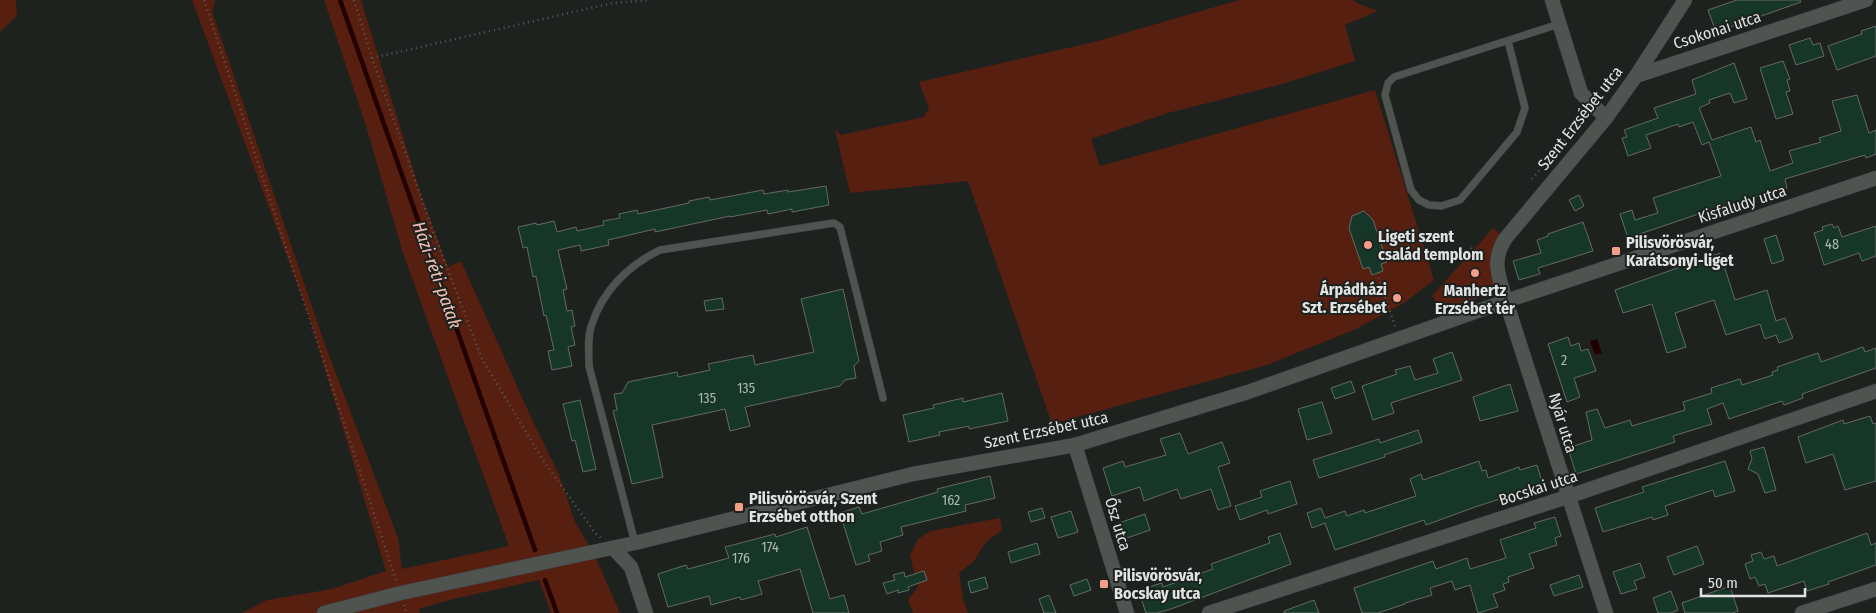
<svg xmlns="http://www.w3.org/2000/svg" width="1876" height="613" font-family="'Fira Sans Condensed',sans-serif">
  <rect width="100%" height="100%" fill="#1e221f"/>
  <g fill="#561f10">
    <polygon points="0,0 16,0 17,16 0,32"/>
    <polygon points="192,0 214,0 215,2 212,11 323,339 398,538 402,569 509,546 403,253 366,126 324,0 361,0 422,198 448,267 461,261 530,415 559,475 575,522 595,556 620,613 551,613 539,580 453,599 419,609 420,613 242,613 267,600 332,589 386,571 308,313"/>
    <polygon points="1239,0 1353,0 1359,4 1378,11 1345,25 1355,61 1279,85 1168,113 1091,139 1100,166 1375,90 1434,280 1404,303 1354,330 1267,365 1052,424 968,181 850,193 835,130 841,135 924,117 929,108 919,82 1094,42"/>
    <path d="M1493,228l7,6c-14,23 -10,29 -6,54l-9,8 -44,14 -9,-14z"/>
    <polygon points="1000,518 1002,530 985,543 974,561 959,573 963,599 968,613 913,613 908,600 918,587 910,556 918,539 931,531"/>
  </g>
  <polygon fill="#200" points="1597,339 1602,353 1595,355 1590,341"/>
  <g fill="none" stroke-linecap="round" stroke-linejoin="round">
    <g stroke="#200" stroke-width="4.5">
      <polyline points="340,0 535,550"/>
      <polyline points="545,580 557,613"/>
    </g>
  </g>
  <g fill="#163728" stroke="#646966">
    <polygon points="1737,0 1800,0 1801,2 1716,32 1708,10"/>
    <polygon points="1876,26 1876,56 1837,70 1828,46 1862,34 1861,31"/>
    <polygon points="1810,38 1813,45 1820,43 1824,56 1796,65 1789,45"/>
    <polygon points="1783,61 1790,79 1787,80 1790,91 1786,92 1793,114 1776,119 1760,68"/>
    <polygon points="1734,63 1747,99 1734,103 1730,93 1709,100 1710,103 1699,108 1712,140 1751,127 1756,142 1760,140 1770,171 1793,163 1789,151 1821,142 1819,138 1841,131 1832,101 1857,95 1869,133 1876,130 1876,154 1866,158 1865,155 1785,179 1787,188 1716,208 1628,238 1620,214 1632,210 1635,220 1658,213 1653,198 1721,176 1709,142 1702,145 1693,122 1679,127 1678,124 1646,135 1651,148 1628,156 1622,138 1627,137 1624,130 1658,118 1654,108 1696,94 1692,80"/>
    <polygon points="826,186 829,205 792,212 792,209 768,214 767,210 730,217 730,216 655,232 655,229 608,240 609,245 581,251 580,245 558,250 567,289 563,290 567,311 572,310 575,326 571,327 575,345 568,347 572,366 552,370 548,351 554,350 546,315 544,316 536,276 533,277 527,247 523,248 518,227 536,223 537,225 554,221 557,232 576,227 577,231 604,225 603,221 620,218 619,214 637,210 638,214 689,203 689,201 709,197 710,200 763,190 764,194 788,190 788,192"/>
    <polygon points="1579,195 1584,206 1575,211 1569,200"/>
    <polygon points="1364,211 1373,220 1387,262 1381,264 1383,271 1372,275 1369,267 1363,269 1349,228 1352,216"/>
    <polygon points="1583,222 1593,251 1538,268 1540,274 1519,280 1513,261 1541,253 1537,240 1548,236 1548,234"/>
    <polygon points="1832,224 1834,228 1838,226 1842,237 1876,226 1876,256 1862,261 1859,253 1824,265 1814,233 1823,230 1822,227"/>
    <polygon points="1776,235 1784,260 1772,264 1764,239"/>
    <polygon points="1720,253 1735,300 1767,290 1776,321 1785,318 1793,338 1779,343 1776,335 1765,339 1760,324 1726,335 1714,300 1675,313 1686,347 1667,353 1652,304 1623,313 1615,290"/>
    <polygon points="843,289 859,361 854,366 856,378 845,380 840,386 745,407 750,426 730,431 725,409 652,425 663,477 632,484 613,411 617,410 614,394 622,393 628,382 677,372 678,377 710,370 708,364 753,355 755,365 814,352 801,299"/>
    <polygon points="722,298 724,309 706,311 704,301"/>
    <polygon points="1568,337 1571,346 1579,343 1581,351 1588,349 1596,371 1574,378 1580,397 1567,402 1548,344"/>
    <polygon points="1863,347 1865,352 1876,348 1876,368 1802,394 1803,398 1784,405 1782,401 1729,419 1723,403 1707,409 1712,424 1673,436 1675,442 1576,474 1568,448 1592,440 1586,412 1597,409 1605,428 1630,420 1632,426 1685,410 1683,402 1712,393 1711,388 1740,379 1742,385 1773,375 1772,372 1778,370 1777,367 1818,353 1821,362"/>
    <polygon points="1452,352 1462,380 1391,403 1394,413 1373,420 1362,386 1397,374 1395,370 1410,366 1415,380 1438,373 1433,359"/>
    <polygon points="1351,381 1355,392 1335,399 1331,388"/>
    <polygon points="1510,384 1518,411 1480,421 1473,397"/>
    <polygon points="1002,393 1008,421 969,429 969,426 939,432 940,435 909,442 903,415 934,408 933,405 963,398 963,402"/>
    <polygon points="580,400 596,469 583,472 575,440 572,441 563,404"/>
    <polygon points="1322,402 1332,433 1307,440 1298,409"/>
    <polygon points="1870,416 1873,424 1876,423 1876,481 1845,490 1833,454 1806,463 1798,437 1843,420 1844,424"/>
    <polygon points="1418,430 1422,442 1384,455 1385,457 1319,478 1313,460 1379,439 1380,443"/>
    <polygon points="1180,433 1188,454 1222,442 1230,463 1218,467 1231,506 1218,510 1211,489 1181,499 1177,489 1144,501 1140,487 1112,496 1103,468 1123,461 1125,467 1166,455 1160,439"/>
    <polygon points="1764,447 1776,490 1765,493 1758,474 1748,469 1752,459 1750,451"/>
    <polygon points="1479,461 1482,471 1486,470 1488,478 1519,467 1520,470 1537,465 1543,485 1475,507 1426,525 1424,520 1335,550 1325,523 1312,528 1307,513 1321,508 1325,518 1345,511 1347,516 1364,510 1365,513 1416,496 1410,479 1421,474 1423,480"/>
    <polygon points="1725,461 1735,491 1715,497 1713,490 1665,506 1668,515 1653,520 1652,517 1603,532 1595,508 1644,492 1642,487"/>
    <polygon points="990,476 995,498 965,505 966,511 901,527 903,535 880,542 882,551 868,555 870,561 856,565 840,513 859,507 862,514 938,492 937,489"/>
    <polygon points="1290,481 1297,504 1268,514 1267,510 1240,520 1235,506 1262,497 1260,491"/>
    <polygon points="1042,508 1045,518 1031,522 1028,512"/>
    <polygon points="1071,511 1078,532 1058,538 1051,517"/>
    <polygon points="1145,514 1150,530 1124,539 1119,523"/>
    <polygon points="1555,517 1561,536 1555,538 1557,545 1529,554 1534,568 1508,577 1509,582 1503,584 1505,590 1493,594 1498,607 1478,613 1470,585 1455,590 1452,581 1430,588 1432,595 1405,603 1405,604 1378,613 1362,613 1354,588 1433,561 1436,569 1467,558 1470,569 1506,558 1500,540 1536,528 1534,523"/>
    <polygon points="807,527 830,599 844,595 849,613 813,613 800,569 758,581 762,594 741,600 740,597 711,605 709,596 668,607 658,574 686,565 688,569 729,558 725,547 775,534 776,537"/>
    <polygon points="1280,533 1291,564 1171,609 1157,613 1146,613 1141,598 1148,596 1145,588 1162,583 1163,587 1213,569 1211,564 1270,543 1268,537"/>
    <polygon points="1867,533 1871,545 1876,543 1876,565 1828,582 1829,584 1807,591 1804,581 1768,593 1765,584 1759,586 1755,577 1750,579 1745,564 1753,561 1751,555 1761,552 1764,559 1774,556 1777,566"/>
    <polygon points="1037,543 1040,554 1011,563 1008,552"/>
    <polygon points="1697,546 1704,564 1674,575 1667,557"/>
    <polygon points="1640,563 1645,577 1634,581 1637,589 1621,594 1613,572"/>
    <polygon points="924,571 927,580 908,587 909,590 898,593 898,590 887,594 883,583 895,580 893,575 904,572 905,577"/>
    <polygon points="1579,575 1583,587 1554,596 1550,585"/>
    <polygon points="985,577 988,588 971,593 968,582"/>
    <polygon points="1087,579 1091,590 1074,596 1070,585"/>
    <polygon points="1730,586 1738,611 1732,613 1685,613 1682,603"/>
    <polygon points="1671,591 1678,610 1671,613 1658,613 1653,598"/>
    <polygon points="1049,595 1056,613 1044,613 1039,599"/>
    <polygon points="1314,600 1319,613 1284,613 1284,611"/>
  </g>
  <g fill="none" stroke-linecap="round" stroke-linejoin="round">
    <defs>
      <g id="service">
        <polyline points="1508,41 1525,108 1517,132 1460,200 1441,206 1429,205 1419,200 1411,190 1385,95 1388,83 1394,77 1559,24"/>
        <path d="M635,543l-46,-177c0,-13 -2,-30 3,-42 11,-34 37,-59 68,-74l174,-27 6,4 43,171"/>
      </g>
      <g id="minor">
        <polyline points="1552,0 1581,93 1606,118"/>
        <polyline points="1636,76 1866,0"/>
        <polyline points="1075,445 1127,613"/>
        <polyline points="613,548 631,567 646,613"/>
        <polyline points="1209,613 1567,497 1876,391"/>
        <path d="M1606,613l-100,-312c-7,-25 -15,-39 -1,-62l101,-121 30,-42 49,-76"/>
        <polyline points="1802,613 1876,589"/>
      </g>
      <polyline id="tertiary" points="324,613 401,593 635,543 913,474 1075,445 1248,392 1506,301 1876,178"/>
    </defs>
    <use href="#service" stroke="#3c3f3d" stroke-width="8"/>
    <use href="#minor" stroke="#3c3f3d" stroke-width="15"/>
    <use href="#tertiary" stroke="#3c3f3d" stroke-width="15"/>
    <g stroke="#595c5a" stroke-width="2.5" stroke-dasharray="1 4" stroke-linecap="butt">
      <polyline points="204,0 396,580"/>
      <polyline points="354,0 372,58 433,231 482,359 543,460 595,533 601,538"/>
      <polyline points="372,58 613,3 651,0"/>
      <polyline points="1532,179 1586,115"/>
      <polyline points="1471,248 1482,258 1483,262"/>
      <polyline points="1377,273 1395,326"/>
      <polyline points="404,605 406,613"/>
    </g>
    <use href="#service" stroke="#4f5451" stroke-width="7"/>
    <use href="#minor" stroke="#4f5451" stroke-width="14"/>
    <use href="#tertiary" stroke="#4f5451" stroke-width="14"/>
  </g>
  <g fill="#f49e86" stroke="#1e221f" stroke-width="2">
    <circle cx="1368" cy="245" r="5"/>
    <rect x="1611" y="246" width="10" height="10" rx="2.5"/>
    <circle cx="1475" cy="273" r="5"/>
    <circle cx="1397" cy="298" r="5"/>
    <rect x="734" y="502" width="10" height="10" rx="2.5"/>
    <rect x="1099" y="579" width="10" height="10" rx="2.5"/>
  </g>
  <g text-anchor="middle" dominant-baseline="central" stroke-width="4" stroke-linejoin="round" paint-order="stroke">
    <g font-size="14" fill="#aeb9b4">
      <text x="1832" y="244">48</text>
      <text x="1564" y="360">2</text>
      <text x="746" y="388">135</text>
      <text x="707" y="398">135</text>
      <text x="951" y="500">162</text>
      <text x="770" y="547">174</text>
      <text x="741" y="558">176</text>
    </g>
    <g font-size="16" fill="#e1e4e3" stroke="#1e221f">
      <text transform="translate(1717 30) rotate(-18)">Csokonai utca</text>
      <text transform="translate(1580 118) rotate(-52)">Szent Erzsébet utca</text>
      <text transform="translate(1742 204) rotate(-18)">Kisfaludy utca</text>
      <text transform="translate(1563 423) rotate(73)">Nyár utca</text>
      <text transform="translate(1046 430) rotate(-12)">Szent Erzsébet utca</text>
      <text transform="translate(1538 488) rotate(-18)">Bocskai utca</text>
      <text transform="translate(1118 524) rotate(73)">Ősz utca</text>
    </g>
    <g font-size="16" font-weight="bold" fill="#e1e4e3" stroke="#1e221f" text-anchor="start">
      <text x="1378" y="236">Ligeti szent<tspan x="1378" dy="18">család templom</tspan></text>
      <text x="1626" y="242">Pilisvörösvár,<tspan x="1626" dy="18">Karátsonyi-liget</tspan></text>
      <text x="1387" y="289" text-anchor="end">Árpádházi<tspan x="1387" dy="18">Szt. Erzsébet</tspan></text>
      <text x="1475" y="290" text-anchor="middle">Manhertz<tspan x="1475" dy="18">Erzsébet tér</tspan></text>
      <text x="749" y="498">Pilisvörösvár, Szent<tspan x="749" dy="18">Erzsébet otthon</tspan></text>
      <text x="1114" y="575">Pilisvörösvár,<tspan x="1114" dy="18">Bocskay utca</tspan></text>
    </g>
    <g font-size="18" font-style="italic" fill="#f3c1b3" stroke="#1e221f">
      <text transform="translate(437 275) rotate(70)">Házi-réti-patak</text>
    </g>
  </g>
  <path d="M1701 588v8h104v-8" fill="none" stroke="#e1e4e3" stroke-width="2.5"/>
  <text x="1708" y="588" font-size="15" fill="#e1e4e3" stroke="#1e221f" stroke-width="4" paint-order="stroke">50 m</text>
</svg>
